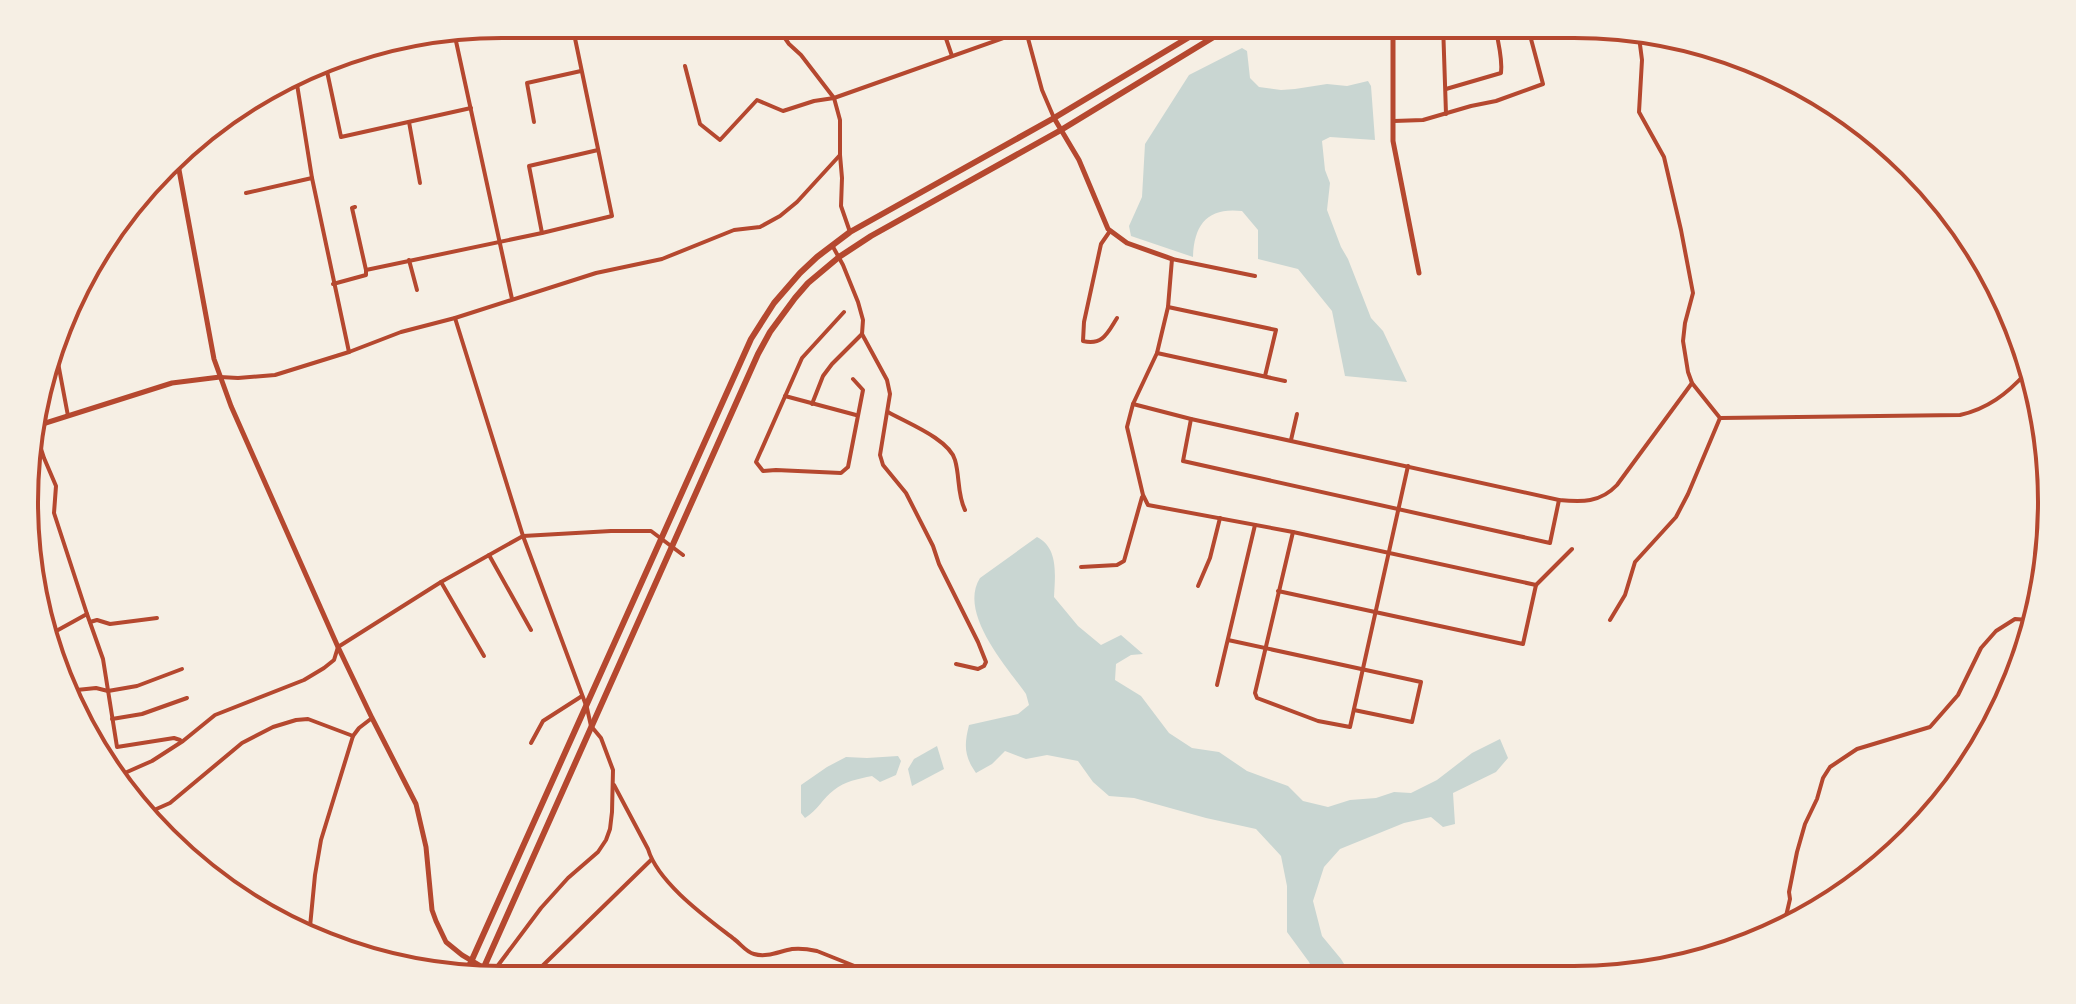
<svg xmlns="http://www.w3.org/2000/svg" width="2076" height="1004" font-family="Cabin,sans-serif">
  <rect width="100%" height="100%" fill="#f6efe4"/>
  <g fill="#c9d6d2">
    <path d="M1242,48l5,3 3,27 9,9 22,3 14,-1 32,-5 20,2 21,-5 3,5 4,54 -45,-3 -8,4 3,29 5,13 -3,27 14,37 7,12 23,59 12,13 24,51 -62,-6 -13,-65 -34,-42 -40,-10v-29l-16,-19c-34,-4 -48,13 -49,46l-62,-21 -2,-10 13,-29 3,-53 44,-69z"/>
    <path d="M1037,537c22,11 18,39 17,60l24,29 23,19 20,-10 22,19 -12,1 -15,9 -1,16 26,16 28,37 23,15 27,4 28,19 41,15 15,15 25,6 22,-7 26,-2 18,-6 17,1 26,-13 35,-27 28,-14 8,19 -12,14 -43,21 2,31 -12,3 -12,-10 -27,6 -64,26 -16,18 -11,34 9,35 19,23 11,18h-36l-7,-15 -22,-30v-46l-6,-30 -25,-27 -50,-11 -72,-20 -25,-2 -16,-14 -15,-21 -31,-6 -21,4 -21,-8 -13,13 -16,9c-12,-17 -12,-28 -7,-48l49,-11 11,-9 -3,-11c-20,-28 -68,-81 -46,-116z"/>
    <polygon points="937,746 944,769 912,786 908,769 914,759"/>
    <path d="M898,756l3,5 -5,14 -16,7 -8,-6c-14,3 -27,5 -38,14 -11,8 -17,21 -29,28l-4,-5v-28l26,-18 19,-10 21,1z"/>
  </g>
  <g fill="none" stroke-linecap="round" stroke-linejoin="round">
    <g stroke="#b5482f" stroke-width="4">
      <polyline points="775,24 789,44 801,55 834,98 840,120 840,155 842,178 841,206 850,232"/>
      <polyline points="941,24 952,56"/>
      <polyline points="1443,24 1446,114"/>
      <polyline points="1026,31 1042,90 1054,118"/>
      <polyline points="454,32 512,299"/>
      <polyline points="1639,37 1642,60 1639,112 1664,157 1681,230 1693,293 1685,323 1683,341 1688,372 1692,383 1720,418"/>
      <polyline points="325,62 341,137 471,108"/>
      <polyline points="685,66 700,124 720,140 757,100 783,111 814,101 834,98 1043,24"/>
      <polyline points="296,78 312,178 349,352"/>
      <path d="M1446,89l55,-16c2,-16 -4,-33 -6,-49"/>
      <polyline points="1394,121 1423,120 1471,106 1496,101 1543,84 1527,24"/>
      <polyline points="409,122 420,183"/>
      <polyline points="534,122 527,83 581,71"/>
      <polyline points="246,193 312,178"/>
      <polyline points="355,207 352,208 366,270"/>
      <path d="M1110,231l-9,13 -17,78 -1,19c20,5 25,-9 34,-23"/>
      <polyline points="542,233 529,166 598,150"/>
      <polyline points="832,245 843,265 858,302 863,320 862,334 887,380 890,394 880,455 883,465 906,493 933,546 939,564 978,642 986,662 984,666 978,669 956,664"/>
      <polyline points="409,260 417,290"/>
      <polyline points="1255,276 1172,259 1168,307 1157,353 1133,404 1127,427 1143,495 1148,505 1293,532 1536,585"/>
      <polyline points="333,284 366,275 366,270 542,233 612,216 572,24"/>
      <polyline points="1168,307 1276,330 1265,376"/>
      <polyline points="844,312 802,358 756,462 763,471 776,470 841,473 848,467 863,390 853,379"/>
      <polyline points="455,318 523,536 587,708 591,726 601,738 613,770 612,812 610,829 606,840 598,852 568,878 541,908 493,972"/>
      <polyline points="56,352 68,416"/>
      <polyline points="1157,353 1285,381"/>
      <polyline points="220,377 238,378 275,375 349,352 401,332 455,318 596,273 662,259 734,230 760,227 780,216 797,202 840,155"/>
      <polyline points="785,396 856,415"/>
      <polyline points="812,404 823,376 832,364 862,334"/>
      <path d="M1133,404l58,15 368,81c23,2 41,3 58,-15l75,-102"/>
      <path d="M888,412c19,11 61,27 67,48 5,17 2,34 10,50"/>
      <path d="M1720,418l240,-3c27,-6 47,-21 66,-42"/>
      <polyline points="1191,419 1183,461 1550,543 1559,500"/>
      <polyline points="34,427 44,458 56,486 54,513 87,614 103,659 117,747 174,738 180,740"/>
      <polyline points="1291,440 1297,414"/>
      <polyline points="1293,532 1255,693 1257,698 1318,721 1350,727 1408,466"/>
      <polyline points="489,555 531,630"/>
      <polyline points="1081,567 1117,565 1124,561 1142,497"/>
      <polyline points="441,582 484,656"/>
      <polyline points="1198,586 1210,558 1220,518"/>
      <polyline points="1278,591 1523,644 1536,585 1572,549"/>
      <polyline points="1610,620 1625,595 1635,562 1676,517 1688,494 1720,418"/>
      <polyline points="90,622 97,620 110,624 157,618"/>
      <polyline points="49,635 87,614"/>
      <polyline points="1228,640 1421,682 1412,722 1354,710"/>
      <polyline points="1217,685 1255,525"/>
      <polyline points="67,691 96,688 108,691 137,686 182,669"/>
      <polyline points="112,719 142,714 187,698"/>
      <polyline points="531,743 543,721 582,696"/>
      <polyline points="118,776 152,761 183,741 215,715 304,680 324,668 334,660 338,647 441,582 523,536 611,531 651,531 683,555"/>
      <path d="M614,785l34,64c10,34 59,69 86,90 7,5 12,13 20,15 13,4 26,-3 38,-5 8,-1 16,0 25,2l70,28"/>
      <polyline points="152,810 166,842"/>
      <polyline points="145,814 170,803 242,743 273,727 296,720 308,719 353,736"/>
      <polyline points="1783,929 1790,899 1789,892 1797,852 1805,824 1817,799 1823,778 1830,767 1857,749 1930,727 1958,695 1981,648 1996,631 2015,619 2028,620"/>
      <polyline points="309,937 315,875 321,840 353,736 359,728 372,718"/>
      <path d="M485,969c26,12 45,4 71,11"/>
      <polyline points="531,977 651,860"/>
    </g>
    <g stroke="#b5482f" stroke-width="5">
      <polyline points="1393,24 1393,141 1419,273"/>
      <polyline points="1054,118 1079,160 1108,229 1127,243 1172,259"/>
      <polyline points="177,159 214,359 231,406 338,647 372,718 416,804 426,847 432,910 436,921 446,942 462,955 484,968"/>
      <polyline points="33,427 172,383 220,377"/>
    </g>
    <g stroke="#b5482f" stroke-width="6">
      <polyline points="466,973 751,339 774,303 800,273 817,257 850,232 1054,118 1211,24"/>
      <polyline points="480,976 758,354 770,332 795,298 808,283 839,257 871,236 1061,130 1235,24"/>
    </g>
  </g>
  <path d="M0 0H2076V1004H0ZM502 38H1574A464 464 0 0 1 2038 502V502A464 464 0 0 1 1574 966H502A464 464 0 0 1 38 502V502A464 464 0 0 1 502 38Z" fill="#f6efe4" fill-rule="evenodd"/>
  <path fill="none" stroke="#b5482f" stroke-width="4" d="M502 38H1574A464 464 0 0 1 2038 502V502A464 464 0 0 1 1574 966H502A464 464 0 0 1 38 502V502A464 464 0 0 1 502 38Z"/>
</svg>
